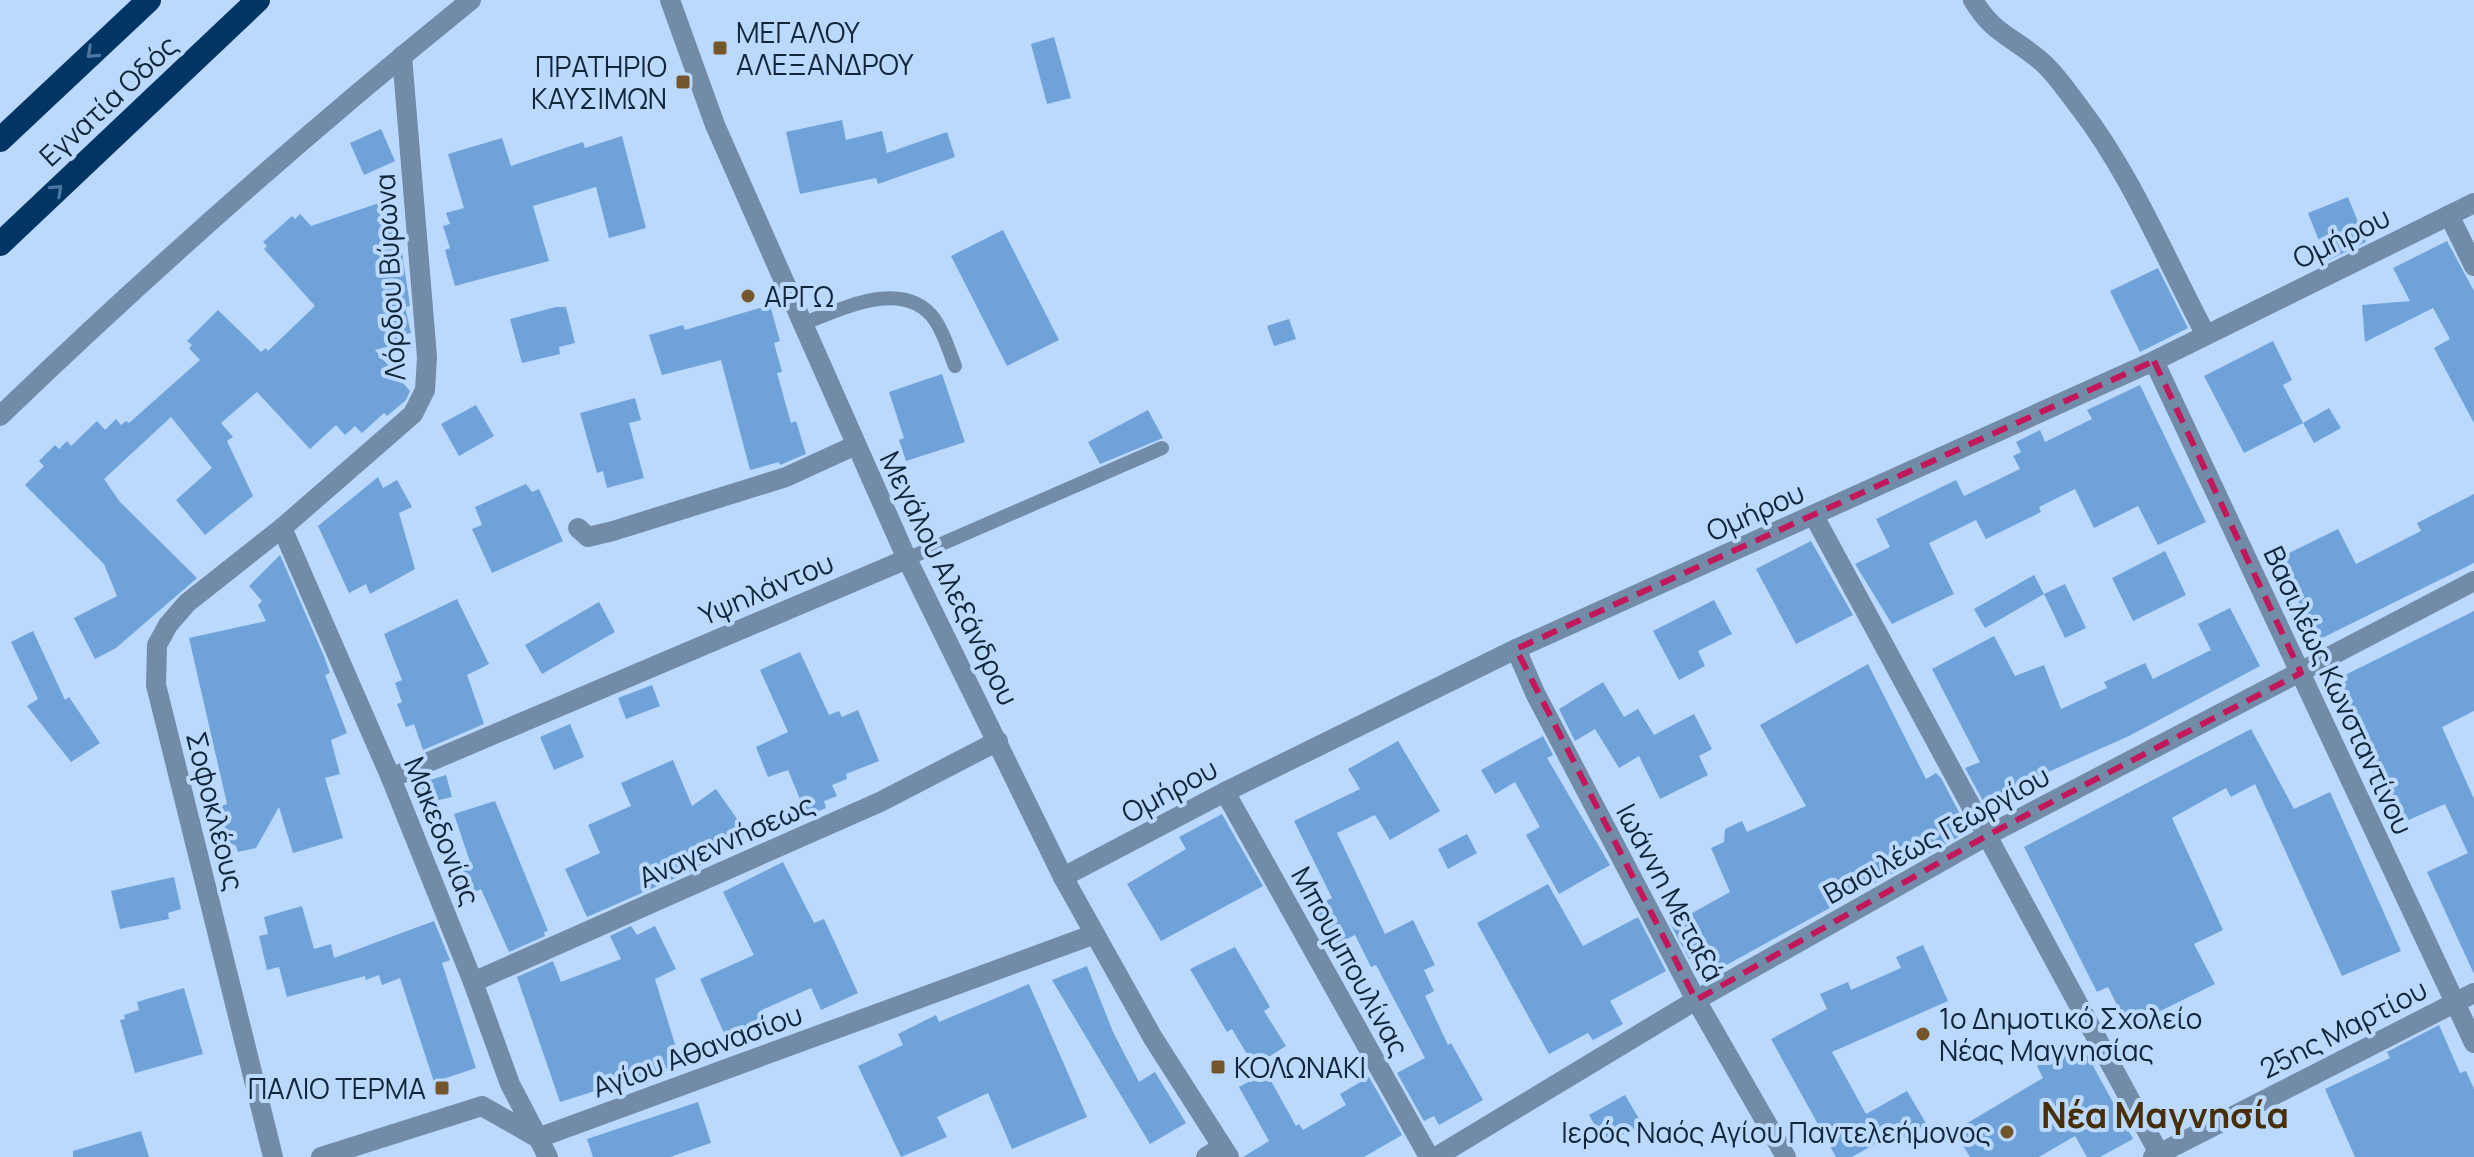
<svg xmlns="http://www.w3.org/2000/svg" width="2474" height="1157" font-family="Manrope,sans-serif">
  <rect width="100%" height="100%" fill="#bad9fc"/>
  <g fill="#70a2da">
    <polygon points="1054,37 1071,98 1047,104 1031,44"/>
    <polygon points="842,120 846,140 882,131 887,153 947,132 955,157 878,184 876,178 800,194 786,132"/>
    <polygon points="381,129 395,161 364,175 350,143"/>
    <polygon points="622,136 646,228 609,238 596,187 533,206 549,261 455,286 445,250 450,248 443,226 450,224 446,213 464,208 448,154 502,138 511,166 583,142 585,148"/>
    <polygon points="2348,197 2366,242 2327,261 2308,213"/>
    <polygon points="385,201 402,252 410,306 405,307 411,333 403,335 405,342 375,350 410,391 406,400 387,416 384,413 362,433 355,426 345,435 336,425 310,449 257,392 221,423 233,437 227,441 253,496 205,535 176,500 212,468 171,417 104,479 120,502 197,578 116,648 95,659 74,618 117,596 104,564 25,485 44,466 39,461 55,445 59,449 67,441 71,446 97,421 105,430 116,419 121,425 126,421 129,423 200,360 189,348 192,345 187,341 218,310 261,352 266,348 268,351 315,306 264,249 267,246 263,242 292,216 295,219 300,214 311,226"/>
    <polygon points="1003,230 1059,340 1007,366 951,256"/>
    <polygon points="2447,241 2474,291 2474,423 2434,348 2450,339 2433,308 2365,342 2362,305 2410,301 2393,268"/>
    <polygon points="2158,268 2188,328 2140,352 2110,291"/>
    <polygon points="770,305 780,341 774,343 782,372 777,373 791,423 796,421 806,454 780,465 779,462 750,470 721,360 662,375 649,335 683,325 685,330"/>
    <polygon points="556,307 566,307 575,343 559,347 560,354 522,363 510,319"/>
    <polygon points="1289,319 1296,339 1274,346 1267,326"/>
    <polygon points="2273,341 2292,380 2283,385 2303,423 2244,453 2204,376"/>
    <polygon points="942,374 965,442 906,461 899,440 904,438 889,392"/>
    <polygon points="2140,385 2206,522 2158,545 2138,506 2094,528 2075,489 2039,507 2041,512 1986,539 1976,520 1929,543 1954,594 1892,624 1855,564 1890,547 1876,519 1956,480 1964,496 2020,469 2013,456 2021,452 2016,442 2040,430 2045,442 2092,419 2087,410"/>
    <polygon points="635,398 641,420 629,423 644,478 607,488 603,471 597,473 580,413"/>
    <polygon points="476,405 494,436 459,456 441,424"/>
    <polygon points="2329,408 2341,428 2314,443 2303,423"/>
    <polygon points="1148,410 1163,438 1100,464 1088,442"/>
    <polygon points="378,477 383,488 397,480 412,507 399,513 415,569 370,594 366,584 349,593 318,526"/>
    <polygon points="526,484 532,492 539,489 563,541 492,573 472,529 482,525 475,507"/>
    <polygon points="2474,494 2474,563 2318,640 2277,559 2338,529 2356,564 2421,531 2417,523"/>
    <polygon points="1811,541 1853,615 1796,644 1756,569"/>
    <polygon points="2165,551 2186,595 2133,621 2112,578"/>
    <polygon points="280,555 324,656 330,673 325,675 347,733 331,740 340,774 325,778 343,838 293,853 279,807 256,848 238,852 236,846 220,837 215,808 227,804 189,638 266,621 258,605 262,601 249,586"/>
    <polygon points="2034,575 2044,594 1985,628 1974,609"/>
    <polygon points="2065,584 2086,628 2065,638 2044,594"/>
    <polygon points="457,599 489,664 467,675 484,724 423,750 414,724 406,727 397,704 402,702 395,683 402,680 384,634"/>
    <polygon points="1714,600 1732,634 1698,651 1705,666 1679,680 1653,631"/>
    <polygon points="599,602 615,632 542,674 525,645"/>
    <polygon points="2230,608 2260,666 2129,736 1983,801 1965,768 1980,762 1932,669 1994,636 2015,676 2044,665 2061,709 2107,688 2104,682 2145,663 2153,679 2211,650 2198,624"/>
    <polygon points="2474,611 2474,711 2442,727 2474,799 2474,974 2427,872 2468,853 2445,804 2397,825 2331,682"/>
    <polygon points="33,631 65,700 69,697 100,743 71,762 27,706 38,699 11,642"/>
    <polygon points="800,652 829,715 839,711 842,717 858,710 879,761 846,774 847,779 832,785 837,796 824,801 826,808 807,816 788,770 768,777 756,747 788,732 760,670"/>
    <polygon points="1868,664 1926,779 1936,773 1941,778 1969,831 1712,973 1701,953 1689,959 1671,925 1730,892 1711,848 1724,842 1725,829 1742,821 1747,832 1806,806 1760,725"/>
    <polygon points="1603,682 1624,717 1638,709 1654,735 1694,714 1712,749 1699,756 1708,775 1660,799 1639,756 1619,768 1595,729 1575,741 1559,709"/>
    <polygon points="652,685 660,706 626,719 618,698"/>
    <polygon points="570,724 584,757 554,770 540,737"/>
    <polygon points="2251,729 2294,809 2330,792 2401,951 2342,976 2255,784 2231,797 2226,788 2172,818 2223,930 2194,944 2215,984 2128,1027 2108,987 2097,992 2024,847"/>
    <polygon points="1543,736 1553,755 1547,758 1610,865 1559,894 1526,835 1540,827 1515,782 1495,794 1481,770"/>
    <polygon points="1398,741 1440,811 1390,840 1375,815 1337,833 1385,934 1413,920 1435,965 1424,970 1434,991 1425,996 1448,1045 1451,1043 1483,1100 1439,1125 1434,1116 1424,1121 1397,1073 1425,1058 1376,965 1371,967 1355,935 1331,947 1311,908 1332,898 1294,821 1360,789 1348,769"/>
    <polygon points="673,760 692,806 716,789 747,833 694,870 587,917 565,869 600,853 588,825 631,806 621,783"/>
    <polygon points="446,775 452,797 426,803 420,783"/>
    <polygon points="495,801 548,931 544,932 545,936 509,952 481,889 462,898 450,870 470,862 454,814"/>
    <polygon points="1222,814 1263,886 1161,941 1127,884 1186,849 1179,837"/>
    <polygon points="1467,834 1477,853 1448,869 1438,849"/>
    <polygon points="783,862 814,923 824,919 858,993 821,1010 811,988 760,1011 765,1022 727,1040 700,979 754,955 723,892"/>
    <polygon points="174,877 181,909 168,913 169,919 120,929 111,891"/>
    <polygon points="1548,884 1583,946 1638,917 1666,971 1610,1001 1623,1024 1593,1040 1588,1033 1549,1054 1477,923"/>
    <polygon points="302,906 314,949 331,944 334,958 434,921 450,960 442,963 476,1068 434,1082 400,978 382,985 379,975 366,980 365,976 287,997 279,967 267,970 259,936 268,934 264,917"/>
    <polygon points="631,926 637,935 655,926 676,969 655,979 681,1064 560,1102 517,977 553,961 561,982 621,959 610,936"/>
    <polygon points="1923,945 1948,1001 1832,1052 1866,1114 1907,1091 1927,1125 1888,1147 1884,1139 1852,1157 1836,1157 1771,1039 1827,1009 1820,994 1848,982 1851,990 1901,968 1896,957"/>
    <polygon points="1235,947 1270,1007 1264,1011 1286,1046 1254,1066 1232,1029 1227,1032 1190,969"/>
    <polygon points="1087,966 1113,1032 1139,1082 1155,1072 1186,1123 1150,1144 1052,980"/>
    <polygon points="1029,984 1087,1117 1012,1149 988,1093 937,1117 947,1137 901,1157 858,1066 903,1045 898,1034 936,1015 939,1022"/>
    <polygon points="184,988 203,1054 135,1073 120,1020 125,1019 124,1015 139,1010 137,1002"/>
    <polygon points="2439,1025 2460,1073 2466,1071 2474,1089 2474,1157 2355,1157 2325,1089 2390,1058 2387,1052"/>
    <polygon points="2080,1042 2133,1139 2100,1157 2087,1157 2075,1136 2039,1157 1970,1157 1954,1131 2043,1078 2037,1066"/>
    <polygon points="1266,1072 1296,1126 1299,1124 1303,1130 1346,1105 1340,1094 1369,1077 1402,1135 1364,1157 1243,1157 1269,1141 1239,1087"/>
    <polygon points="1625,1095 1642,1124 1606,1144 1589,1115"/>
    <polygon points="698,1102 711,1143 670,1157 593,1157 587,1139"/>
    <polygon points="141,1131 149,1157 73,1157 73,1151"/>
  </g>
  <g fill="none" stroke-linecap="round" stroke-linejoin="round">
    <g stroke="#718ba8" stroke-width="14">
      <path d="M802,324c38,-14 102,-48 133,-4 9,13 14,31 20,46"/>
      <polyline points="907,559 1162,448"/>
    </g>
    <g stroke="#718ba8" stroke-width="20">
      <path d="M1973,0c20,33 36,35 63,57 17,13 31,34 44,51 52,68 86,152 126,227"/>
      <polyline points="2449,215 2474,266"/>
      <polyline points="2154,361 2474,1043"/>
      <path d="M0,416c151,-145 309,-285 471,-416"/>
      <polyline points="1814,516 2161,1157"/>
      <polyline points="282,528 391,778 473,982 510,1084 548,1157"/>
      <polyline points="578,528 588,537 613,531 786,477 856,445"/>
      <polyline points="1516,649 1535,693 1696,1000 1786,1157"/>
      <polyline points="391,778 907,559"/>
      <polyline points="1225,792 1429,1157"/>
      <polyline points="1063,877 1225,792 1516,649 2154,361 2474,203"/>
      <polyline points="473,982 880,802 998,741"/>
      <polyline points="273,1157 156,685 157,645 168,625 187,603 282,528 413,414 425,390 427,357 402,56"/>
      <polyline points="321,1157 482,1106 538,1138 1095,934"/>
      <polyline points="1206,1157 1222,1147"/>
      <polyline points="1436,1157 1696,1000 1988,835 2474,581"/>
    </g>
    <g stroke="#718ba8" stroke-width="20">
      <polyline points="670,0 715,125 907,559 1063,877 1153,1038 1229,1157"/>
      <polyline points="2153,1157 2474,993"/>
    </g>
    <g stroke="#013563" stroke-width="24">
      <polyline points="0,140 149,0"/>
      <polyline points="0,244 258,0"/>
    </g>
  </g>
  <defs><path id="oneway-chevron" d="M-2-3.5L2.5 0L-2 3.5" fill="none" stroke-width="1.6" stroke-linecap="round" stroke-linejoin="round" transform="scale(2)"/></defs>
  <g stroke="#4b77a0">
    <use href="#oneway-chevron" transform="translate(92 53) rotate(137)"/>
    <use href="#oneway-chevron" transform="translate(57 190) rotate(-43)"/>
  </g>
  <path fill="none" stroke="#c2185b" stroke-width="6" stroke-dasharray="16 10" stroke-linejoin="round" d="M2154,361l147,312 -313,162 -292,165 -180,-351z"/>
  <g fill="#75552b" stroke="#bad9fc" stroke-width="3">
    <rect x="712" y="40" width="16" height="16" rx="4"/>
    <rect x="675" y="74" width="16" height="16" rx="4"/>
    <circle cx="748" cy="296" r="8"/>
    <circle cx="1923" cy="1034" r="8"/>
    <rect x="1210" y="1059" width="16" height="16" rx="4"/>
    <rect x="434" y="1080" width="16" height="16" rx="4"/>
    <circle cx="2007" cy="1132" r="8"/>
  </g>
  <g text-anchor="middle" dominant-baseline="central" stroke-width="8" stroke-linejoin="round" paint-order="stroke">
    <g font-size="28" fill="#11253b" stroke="#bad9fc" text-anchor="start">
      <text x="736" y="32">ΜΕΓΑΛΟΥ<tspan x="736" dy="32">ΑΛΕΞΑΝΔΡΟΥ</tspan></text>
      <text x="667" y="66" text-anchor="end">ΠΡΑΤΗΡΙΟ<tspan x="667" dy="32">ΚΑΥΣΙΜΩΝ</tspan></text>
      <text x="764" y="296">ΑΡΓΩ</text>
      <text x="1939" y="1018">1ο Δημοτικό Σχολείο<tspan x="1939" dy="32">Νέας Μαγνησίας</tspan></text>
      <text x="1234" y="1067">ΚΟΛΩΝΑΚΙ</text>
      <text x="426" y="1088" text-anchor="end">ΠΑΛΙΟ ΤΕΡΜΑ</text>
      <text x="1991" y="1132" text-anchor="end">Ιερός Ναός Αγίου Παντελεήμονος</text>
    </g>
    <g font-size="28" fill="#11253b" stroke="#bad9fc">
      <text transform="translate(108 100) rotate(-43)">Εγνατία Οδός</text>
      <text transform="translate(2341 237) rotate(-26)">Ομήρου</text>
      <text transform="translate(389 277) rotate(-93)">Λόρδου Βύρωνα</text>
      <text transform="translate(1755 511) rotate(-24)">Ομήρου</text>
      <text transform="translate(950 578) rotate(64)">Μεγάλου Αλεξάνδρου</text>
      <text transform="translate(766 588) rotate(-23)">Υψηλάντου</text>
      <text transform="translate(2339 690) rotate(65)">Βασιλέως Κωνσταντίνου</text>
      <text transform="translate(1169 790) rotate(-28)">Ομήρου</text>
      <text transform="translate(216 811) rotate(76)">Σοφοκλέους</text>
      <text transform="translate(443 831) rotate(68)">Μακεδονίας</text>
      <text transform="translate(1936 834) rotate(-29)">Βασιλέως Γεωργίου</text>
      <text transform="translate(726 840) rotate(-24)">Αναγεννήσεως</text>
      <text transform="translate(1671 892) rotate(62)">Ιωάννη Μεταξά</text>
      <text transform="translate(1351 961) rotate(61)">Μπουμπουλίνας</text>
      <text transform="translate(2343 1028) rotate(-27)">25ης Μαρτίου</text>
      <text transform="translate(697 1050) rotate(-20)">Αγίου Αθανασίου</text>
    </g>
    <g font-size="36" font-weight="bold" fill="#482f0c" stroke="#bad9fc">
      <text x="2165" y="1114">Νέα Μαγνησία</text>
    </g>
  </g>
</svg>
